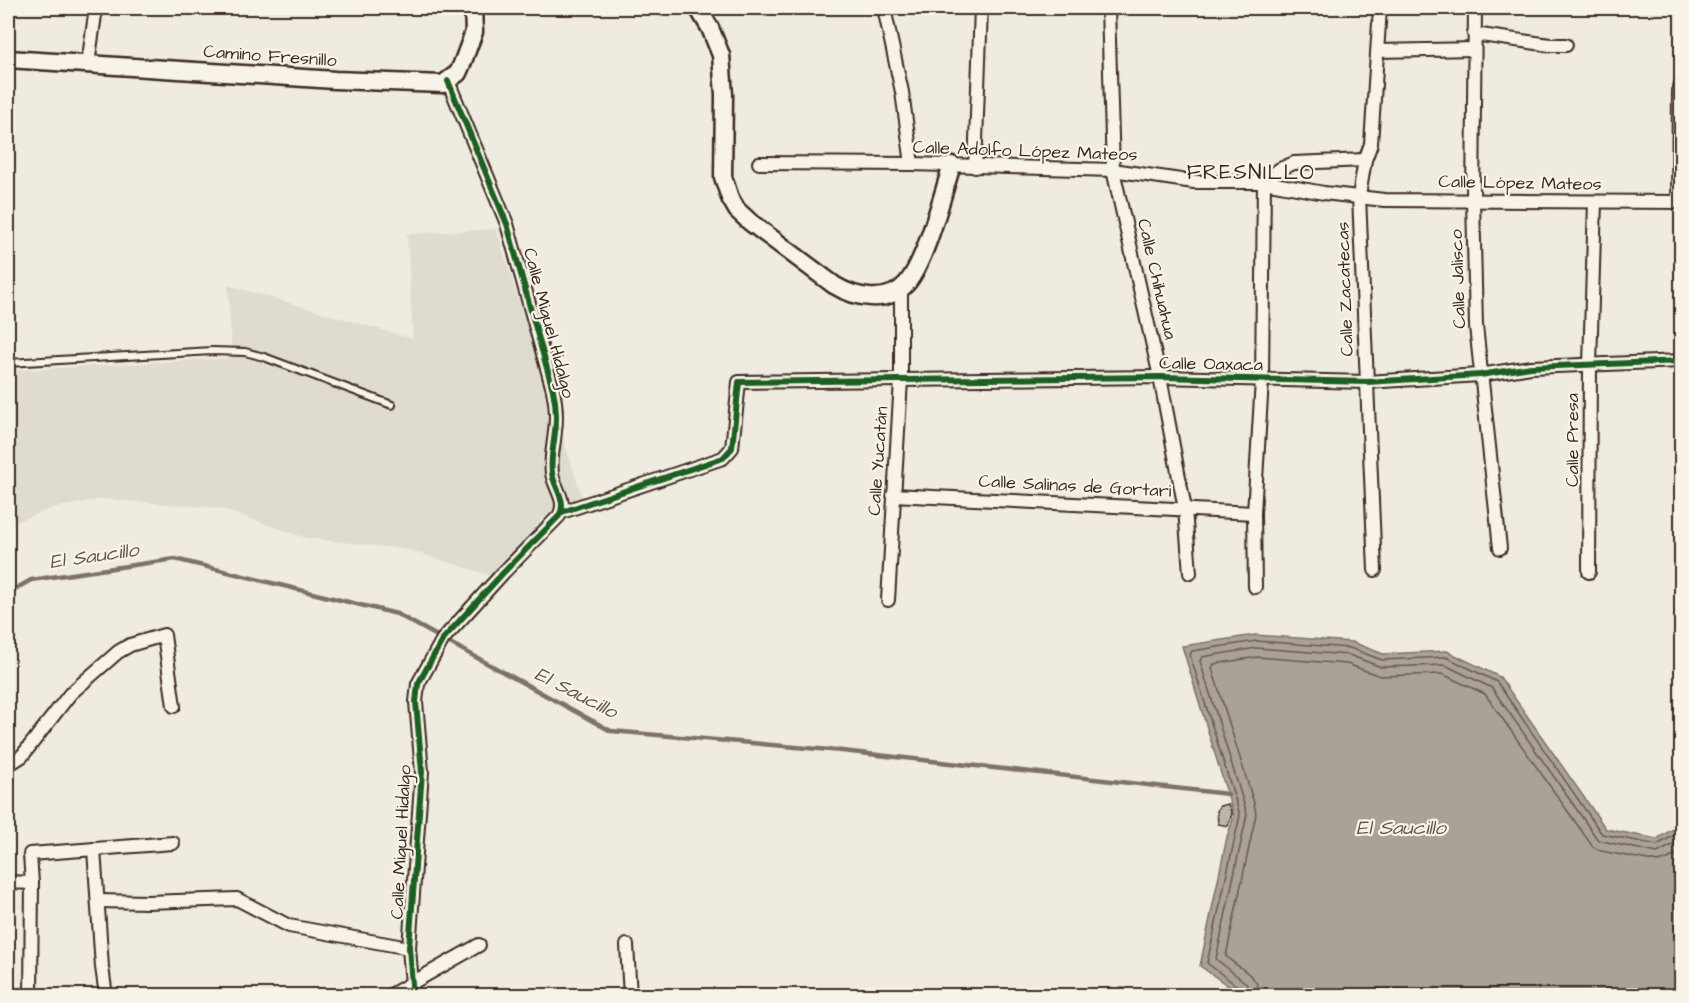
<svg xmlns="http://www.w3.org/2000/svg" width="1689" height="1003" font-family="'Architects Daughter',sans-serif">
  <rect width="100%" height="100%" fill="#efebe0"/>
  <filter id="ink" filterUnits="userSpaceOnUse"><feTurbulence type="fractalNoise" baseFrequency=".0167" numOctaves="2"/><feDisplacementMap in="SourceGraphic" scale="12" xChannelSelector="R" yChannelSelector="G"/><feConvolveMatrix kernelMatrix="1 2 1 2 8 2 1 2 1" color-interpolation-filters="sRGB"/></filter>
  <g filter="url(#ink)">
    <polygon fill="#e0dbd0" points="496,229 584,503 543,518 492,576 409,550 306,538 219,508 103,499 53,508 8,525 8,371 232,358 228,285 413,339 407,234"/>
    <polygon fill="#aaa296" stroke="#7e7266" stroke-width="1.5" points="1255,635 1352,642 1383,654 1447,651 1500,677 1606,829 1657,839 1681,824 1681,995 1241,995 1200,966 1227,837 1234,816 1182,646"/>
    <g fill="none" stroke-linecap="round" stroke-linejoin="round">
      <g stroke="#675a4e" stroke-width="1.5">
        <polyline points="1243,996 1241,989 1207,963 1240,815 1190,655 1192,651 1256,641 1350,648 1382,660 1446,657 1497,682 1602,834 1657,845 1682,831"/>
        <polyline points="1251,996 1246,983 1216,959 1247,814 1200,661 1202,657 1256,648 1349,655 1381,667 1445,665 1492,688 1598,840 1657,853 1682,840"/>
        <path d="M1260,996c-1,-22 -22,-27 -34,-40l30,-142 -2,-11 -42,-135 2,-4 43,-7 90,7 33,12 62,-2 43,20 108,153 8,4 57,11 8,-2 16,-9"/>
      </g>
      <polyline stroke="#7e7266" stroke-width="4.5" points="8,593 31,580 175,559 397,614 611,731 842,751 1228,794"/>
    </g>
    <polygon fill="#bdb5aa" stroke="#3b2a1e" stroke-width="1.5" points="1228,804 1232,814 1228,826 1218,824 1217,810 1220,806"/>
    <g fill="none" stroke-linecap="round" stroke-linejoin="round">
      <defs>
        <polyline id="lane" points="8,363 212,351 245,352 264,357 392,405"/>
        <g id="street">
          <polyline points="884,8 902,92 912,164"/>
          <polyline points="1108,8 1113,170 1160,377 1185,509 1190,573"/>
          <polyline points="1475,8 1473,199 1476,326 1500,548"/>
          <polyline points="1474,34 1550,45 1566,45"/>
          <polyline points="1378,51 1474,49"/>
          <polyline points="88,64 96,8"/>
          <polyline points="759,163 912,164 1113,170 1194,182 1264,182 1324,193 1384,200 1682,202"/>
          <polyline points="975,167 981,8"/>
          <polyline points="1678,202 1679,91 1682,81"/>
          <polyline points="893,495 1254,513"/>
          <polyline points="562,512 723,458 732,448 739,382 1160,377 1367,382 1480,375 1531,367 1682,361"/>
          <polyline points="1375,570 1359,196 1365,160 1371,144 1380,8"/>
          <polyline points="1589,572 1590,364 1595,202"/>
          <polyline points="1255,587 1254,513 1262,380 1264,182 1280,169 1294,163 1365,160"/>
          <polyline points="888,600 901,380 901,288"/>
          <polyline points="8,765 22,756 70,694 118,652 130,645 164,635 174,706"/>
          <polyline points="94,849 102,967 106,996"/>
          <polyline points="8,882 32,883"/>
          <polyline points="98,901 147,902 237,899 289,926 409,948"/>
          <polyline points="627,945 630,996"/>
          <polyline points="31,996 32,883 30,854 173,843"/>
          <polyline points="389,996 479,945"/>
          <path d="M413,996l-4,-48 13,-176 -6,-70 2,-18 25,-45 60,-66 56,-57c9,-15 -5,-28 -7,-43 -2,-14 2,-28 3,-42 2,-14 1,-27 -2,-41l-46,-166 -59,-143"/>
        </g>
        <g id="secondary">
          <path d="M698,8l12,20 11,27 3,40 -1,82 7,21 7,12 13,12 84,63c21,13 54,20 73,-2 19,-23 35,-87 45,-118"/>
          <polyline points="8,59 335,80 443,84 458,73 462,64 474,32 473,8"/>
        </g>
      </defs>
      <use href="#lane" stroke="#3b2a1e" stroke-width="10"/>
      <use href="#street" stroke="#3b2a1e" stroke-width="16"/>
      <use href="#secondary" stroke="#3b2a1e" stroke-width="21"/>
      <use href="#lane" stroke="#f7f3e8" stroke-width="6"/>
      <use href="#street" stroke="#f7f3e8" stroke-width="12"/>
      <use href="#secondary" stroke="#f7f3e8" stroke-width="16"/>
      <defs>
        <g id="cycleway">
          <polyline points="562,512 723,458 732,448 739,382 1160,377 1367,382 1480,375 1531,367 1682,361"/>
          <path d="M413,996l-4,-48 13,-176 -6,-70 2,-18 25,-45 60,-66 56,-57c9,-15 -5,-28 -7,-43 -2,-14 2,-28 3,-42 2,-14 1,-27 -2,-41l-46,-166 -59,-143"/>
        </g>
      </defs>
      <use href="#cycleway" stroke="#f7f3e8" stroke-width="10"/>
      <use href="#cycleway" stroke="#1b5e20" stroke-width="6"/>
    </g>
  </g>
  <g text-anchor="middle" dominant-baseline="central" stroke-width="4.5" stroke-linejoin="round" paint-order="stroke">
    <g font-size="18" fill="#3b2a1e" stroke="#f7f3e8">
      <text transform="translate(270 56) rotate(4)">Camino Fresnillo</text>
      <text transform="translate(1025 151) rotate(2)">Calle Adolfo López Mateos</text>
      <text transform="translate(1520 183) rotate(1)">Calle López Mateos</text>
      <text transform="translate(1157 279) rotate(77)">Calle Chihuahua</text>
      <text transform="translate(1458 279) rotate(-92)">Calle Jalisco</text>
      <text transform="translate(1345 289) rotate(-92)">Calle Zacatecas</text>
      <text transform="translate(549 323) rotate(75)">Calle Miguel Hidalgo</text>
      <text transform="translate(1211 364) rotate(1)">Calle Oaxaca</text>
      <text transform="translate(1572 440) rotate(-90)">Calle Presa</text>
      <text transform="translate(878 461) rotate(-86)">Calle Yucatán</text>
      <text transform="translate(1075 486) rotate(3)">Calle Salinas de Gortari</text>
      <text transform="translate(401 842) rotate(-87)">Calle Miguel Hidalgo</text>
    </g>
    <g font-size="20" font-style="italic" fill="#625448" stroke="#f7f3e8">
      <text transform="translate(94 556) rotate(-8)">El Saucillo</text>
      <text transform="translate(576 693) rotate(27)">El Saucillo</text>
      <text x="1401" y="828">El Saucillo</text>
    </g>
    <g font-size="21" letter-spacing="1.5" fill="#3b2a1e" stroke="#f7f3e8">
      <text x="1251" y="172">FRESNILLO</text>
    </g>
  </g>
  <rect width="1689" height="1003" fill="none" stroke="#f7f3e8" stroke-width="30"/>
  <rect x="15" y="15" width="1659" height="973" fill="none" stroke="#3b2a1e" stroke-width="2" filter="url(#ink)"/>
</svg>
